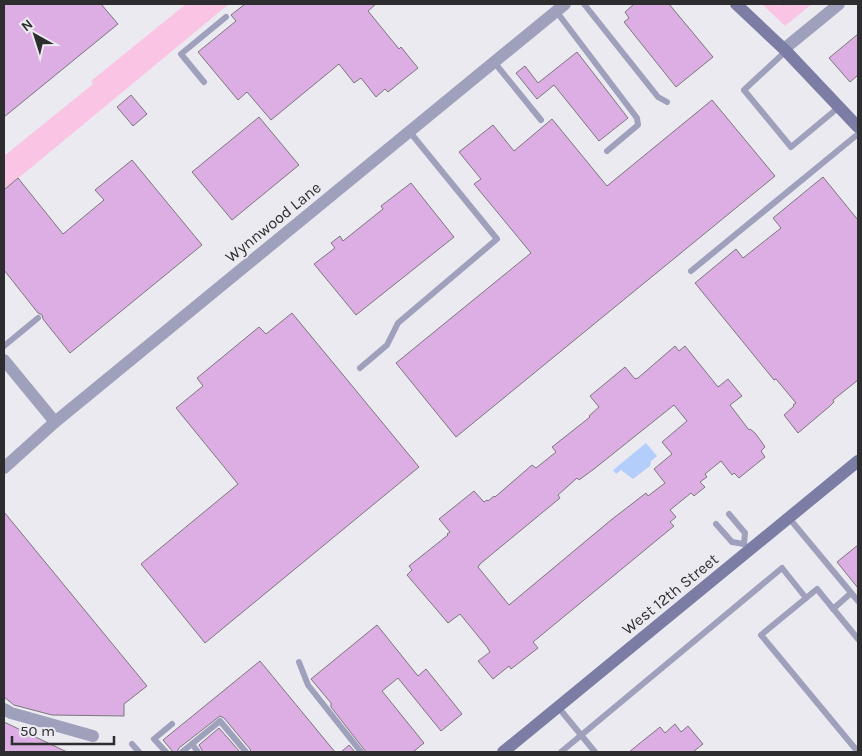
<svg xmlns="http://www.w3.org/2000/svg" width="862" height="756" font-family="Karla,sans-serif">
  <rect width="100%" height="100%" fill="#eceaf1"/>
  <g fill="#fac5e4">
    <polygon points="186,4 229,4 4,190 4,156 93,84 91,81"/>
    <polygon points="762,4 812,4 785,26"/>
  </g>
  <polygon fill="#b4cefc" points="646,443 657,456 651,461 650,466 633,479 621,470 616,474 613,470"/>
  <g fill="#ddaee3" stroke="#7b777c" fill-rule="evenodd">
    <polygon points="4,4 101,4 118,24 4,117"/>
    <polygon points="245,4 376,4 368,11 399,49 401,47 418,68 388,92 385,89 376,97 361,78 354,83 339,64 271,120 247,92 238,100 198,52 236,21 231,15"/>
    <polygon points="634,4 669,4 713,57 676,87 624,22 629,18 625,12"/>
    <polygon points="858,34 858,75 850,82 829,58"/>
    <polygon points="577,52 628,118 599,141 554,85 537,99 516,73 525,66 538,83"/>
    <polygon points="131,95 147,114 133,126 117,107"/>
    <polygon points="712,100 775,176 456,437 396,363 531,253 474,184 481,179 459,152 493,125 514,151 552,119 607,186"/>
    <polygon points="259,117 299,165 232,220 192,172"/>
    <polygon points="132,160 202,245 70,353 43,319 42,315 38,313 4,270 4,190 18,178 63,234 104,200 95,190"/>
    <polygon points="823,177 858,220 858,380 833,400 834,402 830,406 798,433 784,415 794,406 793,405 796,403 776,379 774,380 695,283 736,249 743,258 781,228 773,218"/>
    <polygon points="411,183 454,237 356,315 314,264 335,248 331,243 340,236 343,241 383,209 381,206"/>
    <polygon points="292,313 419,467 205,643 141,564 238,484 176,408 203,386 197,378 259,327 266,334"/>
    <path d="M675,346l4,5 6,-5 33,41 10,-8 14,17 -12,9 19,25 1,-1 5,4 6,8 4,6 -4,4 4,6 -26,21 -5,-5 -2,2 -11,-14 -16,13 2,3 -7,5 5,5 -11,9 -3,-3 -21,17 6,7 -6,5 4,4 -141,116 5,6 -27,21 -2,-3 -16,13 -15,-18 12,-9 -3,-5 -27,-33 -12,9 -41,-48 5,-5 -3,-4 39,-31 -1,-1 3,-2 -11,-13 35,-28 10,11 3,-2 1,1 6,-5 1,1 37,-32 4,3 20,-16 -4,-5 38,-30 -1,-1 10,-9 -9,-11 35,-29 10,12 3,-1zM674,405l13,16 -25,21 10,12 -18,15 11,14 -17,13 -2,-3 -35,27 -102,85 -31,-38 2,-3 80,-66 -2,-3 19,-17 2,2 15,-11z"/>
    <polygon points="4,512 147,686 124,704 124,716 52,715 14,705 4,697"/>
    <polygon points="858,545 858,588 837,562"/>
    <polygon points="377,625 418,676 426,669 462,714 441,731 398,678 382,691 424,743 413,752 366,752 331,707 331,703 311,679"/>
    <polygon points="260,661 335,752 251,752 250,749 224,718 220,716 179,748 177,752 173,752 163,740"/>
    <polygon points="4,722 67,752 4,752"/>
    <polygon points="675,724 681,732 688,726 703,744 693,752 629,752 660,727 665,733"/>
    <polygon points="219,728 240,752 203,752 199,745"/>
    <polygon points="349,745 355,752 341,752"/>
  </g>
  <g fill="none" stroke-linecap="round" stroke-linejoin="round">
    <polyline stroke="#aeacb2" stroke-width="2.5" stroke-dasharray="2.5 4" stroke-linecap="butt" points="782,4 794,4"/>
    <g stroke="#9fa1bc" stroke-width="6">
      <polyline points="584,4 658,97 667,102"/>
      <polyline points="556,11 637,118 638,125 607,151"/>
      <polyline points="786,51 744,90 791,147 839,107"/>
      <polyline points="494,62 541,120"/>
      <polyline points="204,82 181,54 226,17"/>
      <polyline points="691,271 858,134"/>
      <polyline points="4,346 38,318"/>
      <polyline points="360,368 387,345 398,323 497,239 409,131"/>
      <polyline points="729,514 745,533 744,544"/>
      <polyline points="789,518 858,601"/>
      <polyline points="716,524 732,542 744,544 749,551"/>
      <polyline points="833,609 851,593"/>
      <polyline points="858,639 817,589 761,635 858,752"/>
      <polyline points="299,662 308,685 361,752"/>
      <polyline points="558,707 595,752"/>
      <polyline points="132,744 139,752"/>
      <polyline points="192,744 198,752"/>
      <polyline points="166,752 154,739 172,724"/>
      <polyline points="182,752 220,721 246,752"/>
      <polyline points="561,752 782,568 806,598"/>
    </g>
    <g stroke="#9fa1bc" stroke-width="12">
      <polyline points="784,49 839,4"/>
      <polyline points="4,360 55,422"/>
      <polyline points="4,468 55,422 565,4"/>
      <polyline points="4,709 11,713 93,736"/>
    </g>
    <g stroke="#7b7da4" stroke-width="12">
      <polyline points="736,4 786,51 858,127"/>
      <polyline points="503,752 858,461"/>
    </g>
  </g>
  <g text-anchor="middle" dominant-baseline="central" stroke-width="4" stroke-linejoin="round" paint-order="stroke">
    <g font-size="16" fill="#2d2d2f" stroke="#eceaf1">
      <text transform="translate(273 222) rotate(-39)">Wynnwood Lane</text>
      <text transform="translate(670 594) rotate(-39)">West 12th Street</text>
    </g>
  </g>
  <rect width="862" height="756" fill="none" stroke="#2d2d2f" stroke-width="10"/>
  <g transform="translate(35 35) rotate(321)" stroke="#eceaf1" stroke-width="4" paint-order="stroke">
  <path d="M0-4L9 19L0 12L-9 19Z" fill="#2d2d2f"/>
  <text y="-8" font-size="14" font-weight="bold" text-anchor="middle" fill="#2d2d2f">N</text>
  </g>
  <path d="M12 736v8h102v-8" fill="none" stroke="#2d2d2f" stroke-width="2.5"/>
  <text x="20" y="736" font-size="15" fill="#2d2d2f" stroke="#eceaf1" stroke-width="4" paint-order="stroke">50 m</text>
</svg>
